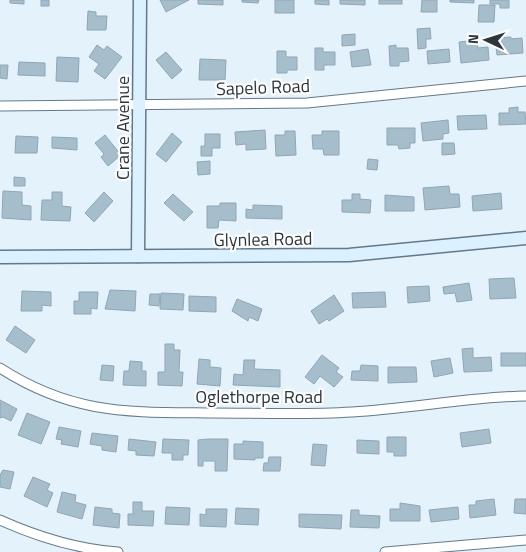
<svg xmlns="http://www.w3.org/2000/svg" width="526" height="552" font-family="'Titillium Web',sans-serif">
  <rect width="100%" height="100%" fill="#e4f2fc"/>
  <g fill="#a6bdcc" stroke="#90a6b5">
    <polygon points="10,0 24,0 24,4 10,3"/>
    <rect x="41" y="0" width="8" height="6"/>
    <polygon points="160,0 189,0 166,12"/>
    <polygon points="198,0 223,0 223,5 198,4"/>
    <polygon points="242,0 259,0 258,3 242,2"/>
    <rect x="275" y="0" width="19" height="13"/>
    <polygon points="315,0 329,0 329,5 315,4"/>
    <polygon points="340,0 365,0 365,5 340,4"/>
    <rect x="379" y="0" width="23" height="4"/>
    <polygon points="422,0 437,0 437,12 421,12"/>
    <polygon points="450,0 474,0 474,3 450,2"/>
    <polygon points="490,0 509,0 509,8 500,8 500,4 490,4"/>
    <polygon points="479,5 495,5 494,22 478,22"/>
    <polygon points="88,11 96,12 96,16 107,16 106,30 87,30"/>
    <polygon points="430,28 431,39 426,39 426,48 418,49 417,29"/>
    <polygon points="355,34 355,45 342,46 342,35"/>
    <polygon points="511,37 511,39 522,38 523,53 497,55 495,38"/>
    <polygon points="477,40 478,48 488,47 489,60 461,63 459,42"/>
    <polygon points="97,45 104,50 107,46 122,57 105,79 94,71 99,64 89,57"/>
    <polygon points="396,45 396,48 408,48 409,61 399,62 399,66 390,66 389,46"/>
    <polygon points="315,48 323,48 323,52 335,52 335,65 324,65 324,70 315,70"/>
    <polygon points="368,49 371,65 352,67 350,52"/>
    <polygon points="449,49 450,62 428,64 427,51"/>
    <polygon points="277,51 286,51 286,57 297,57 297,70 287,70 287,73 277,73"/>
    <polygon points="166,52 182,70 172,79 156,60"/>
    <polygon points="57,57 79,58 78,82 56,81"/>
    <polygon points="200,59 226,60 225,80 199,80"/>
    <polygon points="19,62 45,63 45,76 18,75"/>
    <polygon points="0,65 8,65 7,79 0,78"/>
    <polygon points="518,107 518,112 525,112 526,124 499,125 499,113 509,113 509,108"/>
    <polygon points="486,115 487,129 458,130 457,116"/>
    <polygon points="448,120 449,133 443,134 443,139 423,141 421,123"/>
    <polygon points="387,128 415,128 415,143 410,143 410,148 399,149 398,145 387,145"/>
    <polygon points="265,130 266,149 246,150 246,144 236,145 235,132"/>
    <polygon points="285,131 295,131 296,155 276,156 275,135 285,135"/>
    <polygon points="322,131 339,131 339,155 324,155 323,149 313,149 312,135 322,135"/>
    <polygon points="172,133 182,142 166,162 156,154"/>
    <polygon points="205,134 220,134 220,148 212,148 212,156 201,156 201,146 205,146"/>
    <polygon points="105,135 121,155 108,166 101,157 104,154 95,143"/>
    <polygon points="16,136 38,137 37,153 15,153"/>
    <polygon points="52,137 77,138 77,150 52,148"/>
    <polygon points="442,143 454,143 455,154 442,155"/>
    <polygon points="368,159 378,160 377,170 367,169"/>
    <polygon points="210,161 210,174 198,175 197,162"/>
    <polygon points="14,177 25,178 25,186 14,186"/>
    <polygon points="449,186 450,194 459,194 460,207 425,210 423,188"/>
    <polygon points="3,191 22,192 22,205 31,206 31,220 2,218"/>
    <polygon points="52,192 62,192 62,206 71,207 70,221 41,220 42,200 52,200"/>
    <polygon points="104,192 113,201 94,222 85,213"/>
    <polygon points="501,193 502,209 473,211 472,196"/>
    <polygon points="173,194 193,212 184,221 164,203"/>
    <polygon points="352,194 360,194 360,199 371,200 370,213 342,212 342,200 352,200"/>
    <polygon points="385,195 414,197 414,211 385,211"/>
    <polygon points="220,203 236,203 236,221 219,220 218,228 207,228 207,206 220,206"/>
    <polygon points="253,205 282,206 282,219 246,218 246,209 253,210"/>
    <polygon points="514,278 516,298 490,299 489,279"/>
    <polygon points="469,283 472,300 457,302 455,293 444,294 443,287"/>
    <polygon points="429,286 430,301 408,303 407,287"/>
    <polygon points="110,290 136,291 135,311 105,309"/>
    <polygon points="22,291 51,292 51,306 42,305 42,311 21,311"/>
    <polygon points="79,292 98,292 97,309 91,308 91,314 74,314 74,301 79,301"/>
    <polygon points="385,292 386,307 353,308 352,293"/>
    <polygon points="161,293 184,294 183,310 160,309"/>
    <polygon points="150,294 160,294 159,306 149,305"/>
    <polygon points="334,295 344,311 329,321 327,319 319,324 311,311"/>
    <polygon points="189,296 216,297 216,312 189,311"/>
    <polygon points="237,299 262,309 258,321 249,317 248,321 232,311"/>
    <polygon points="15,326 35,340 26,353 6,340"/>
    <polygon points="165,344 174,344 174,350 180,350 179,372 183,372 182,386 158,385 158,372 165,372"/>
    <polygon points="473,348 473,358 491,357 492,371 464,372 462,349"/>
    <rect x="501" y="353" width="25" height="13"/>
    <polygon points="322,355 339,368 336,372 343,377 334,387 320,376 314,384 305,377"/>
    <polygon points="450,358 453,373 434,377 431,361"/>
    <polygon points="199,359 210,360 210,367 221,368 220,386 197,384"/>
    <polygon points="244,360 255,360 254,369 280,370 280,387 233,385 234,374 243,375"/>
    <polygon points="130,361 142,362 142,371 146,371 146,386 123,385 124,371 129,371"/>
    <polygon points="102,365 114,366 113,381 100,380"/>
    <polygon points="361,365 378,366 378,381 351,380 352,371 360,371"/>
    <polygon points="388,367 416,367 417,382 388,383"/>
    <polygon points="0,400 17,409 11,421 3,417 0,418"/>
    <polygon points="27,413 50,422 41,444 18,435"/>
    <polygon points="59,427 81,431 78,447 61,444 62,440 56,439"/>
    <polygon points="489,429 491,443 462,447 460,433"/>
    <polygon points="92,433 118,436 116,452 102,450 102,446 90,444"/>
    <polygon points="387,437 406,437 406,456 394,456 394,452 387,452"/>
    <polygon points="129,439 156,442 154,456 136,455 136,451 128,450"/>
    <polygon points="163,439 189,440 188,455 183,455 183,460 172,460 172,453 162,453"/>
    <polygon points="208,439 228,439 227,471 215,471 215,461 203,461 203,466 198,466 198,440"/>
    <polygon points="357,440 379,441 379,454 357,453"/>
    <polygon points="243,441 263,442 263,458 255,458 255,460 234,459 234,444 243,444"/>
    <polygon points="313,444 327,445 325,466 311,465"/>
    <polygon points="269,457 281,457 280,471 263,471 264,463 268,463"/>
    <polygon points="3,470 14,472 10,489 0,487 0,475"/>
    <polygon points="33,477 50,484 47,490 53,493 47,507 24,496"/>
    <polygon points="62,492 76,495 75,502 86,505 82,519 57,512"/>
    <polygon points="494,499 496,515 470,518 469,505 476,505 476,501"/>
    <polygon points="515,499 526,499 526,514 514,513"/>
    <polygon points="133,502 142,502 142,511 154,511 153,526 128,525 128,514 133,514"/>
    <polygon points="400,503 420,506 420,521 390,521 390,509 400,509"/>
    <polygon points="95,507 112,509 112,513 120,514 119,528 93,525"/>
    <polygon points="166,507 190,508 189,525 165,524"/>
    <polygon points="458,507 459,519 431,522 429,510"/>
    <polygon points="236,508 259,509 258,525 235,524"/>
    <polygon points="206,509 227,509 226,527 200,526 200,514 206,515"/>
    <polygon points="351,510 359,510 359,515 380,516 379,528 350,527"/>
    <polygon points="299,514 342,515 341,529 299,527"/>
  </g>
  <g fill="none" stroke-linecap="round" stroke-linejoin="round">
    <defs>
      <g id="street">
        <polyline points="0,106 307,103 526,81"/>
        <path d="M0,368c73,47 129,44 211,45 47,0 94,2 141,-1 58,-3 116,-15 174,-16"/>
        <path d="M0,520c38,17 76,29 118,32"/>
        <polyline points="385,552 526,540"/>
      </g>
      <g id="secondary">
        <polyline points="138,256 140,0"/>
        <polyline points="0,257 349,255 526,238"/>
      </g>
    </defs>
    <use href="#street" stroke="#647988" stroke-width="11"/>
    <use href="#secondary" stroke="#647988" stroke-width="15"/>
    <use href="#street" stroke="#fff" stroke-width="9"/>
    <use href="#secondary" stroke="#dcf1ff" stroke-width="12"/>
  </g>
  <g text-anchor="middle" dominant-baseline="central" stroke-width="4.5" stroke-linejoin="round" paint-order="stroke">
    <g font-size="18" fill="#2d363c" stroke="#fdfdfd">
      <text transform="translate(263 87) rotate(-2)">Sapelo Road</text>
      <text transform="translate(122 128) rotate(-90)">Crane Avenue</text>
      <text transform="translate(263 239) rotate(-1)">Glynlea Road</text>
      <text x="259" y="396">Oglethorpe Road</text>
    </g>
  </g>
  <g transform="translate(486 40) rotate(274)" stroke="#fdfdfd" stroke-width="4" paint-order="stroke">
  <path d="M0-4L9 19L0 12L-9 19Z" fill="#2d363c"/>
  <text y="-8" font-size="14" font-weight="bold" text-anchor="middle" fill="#2d363c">N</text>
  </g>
</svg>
